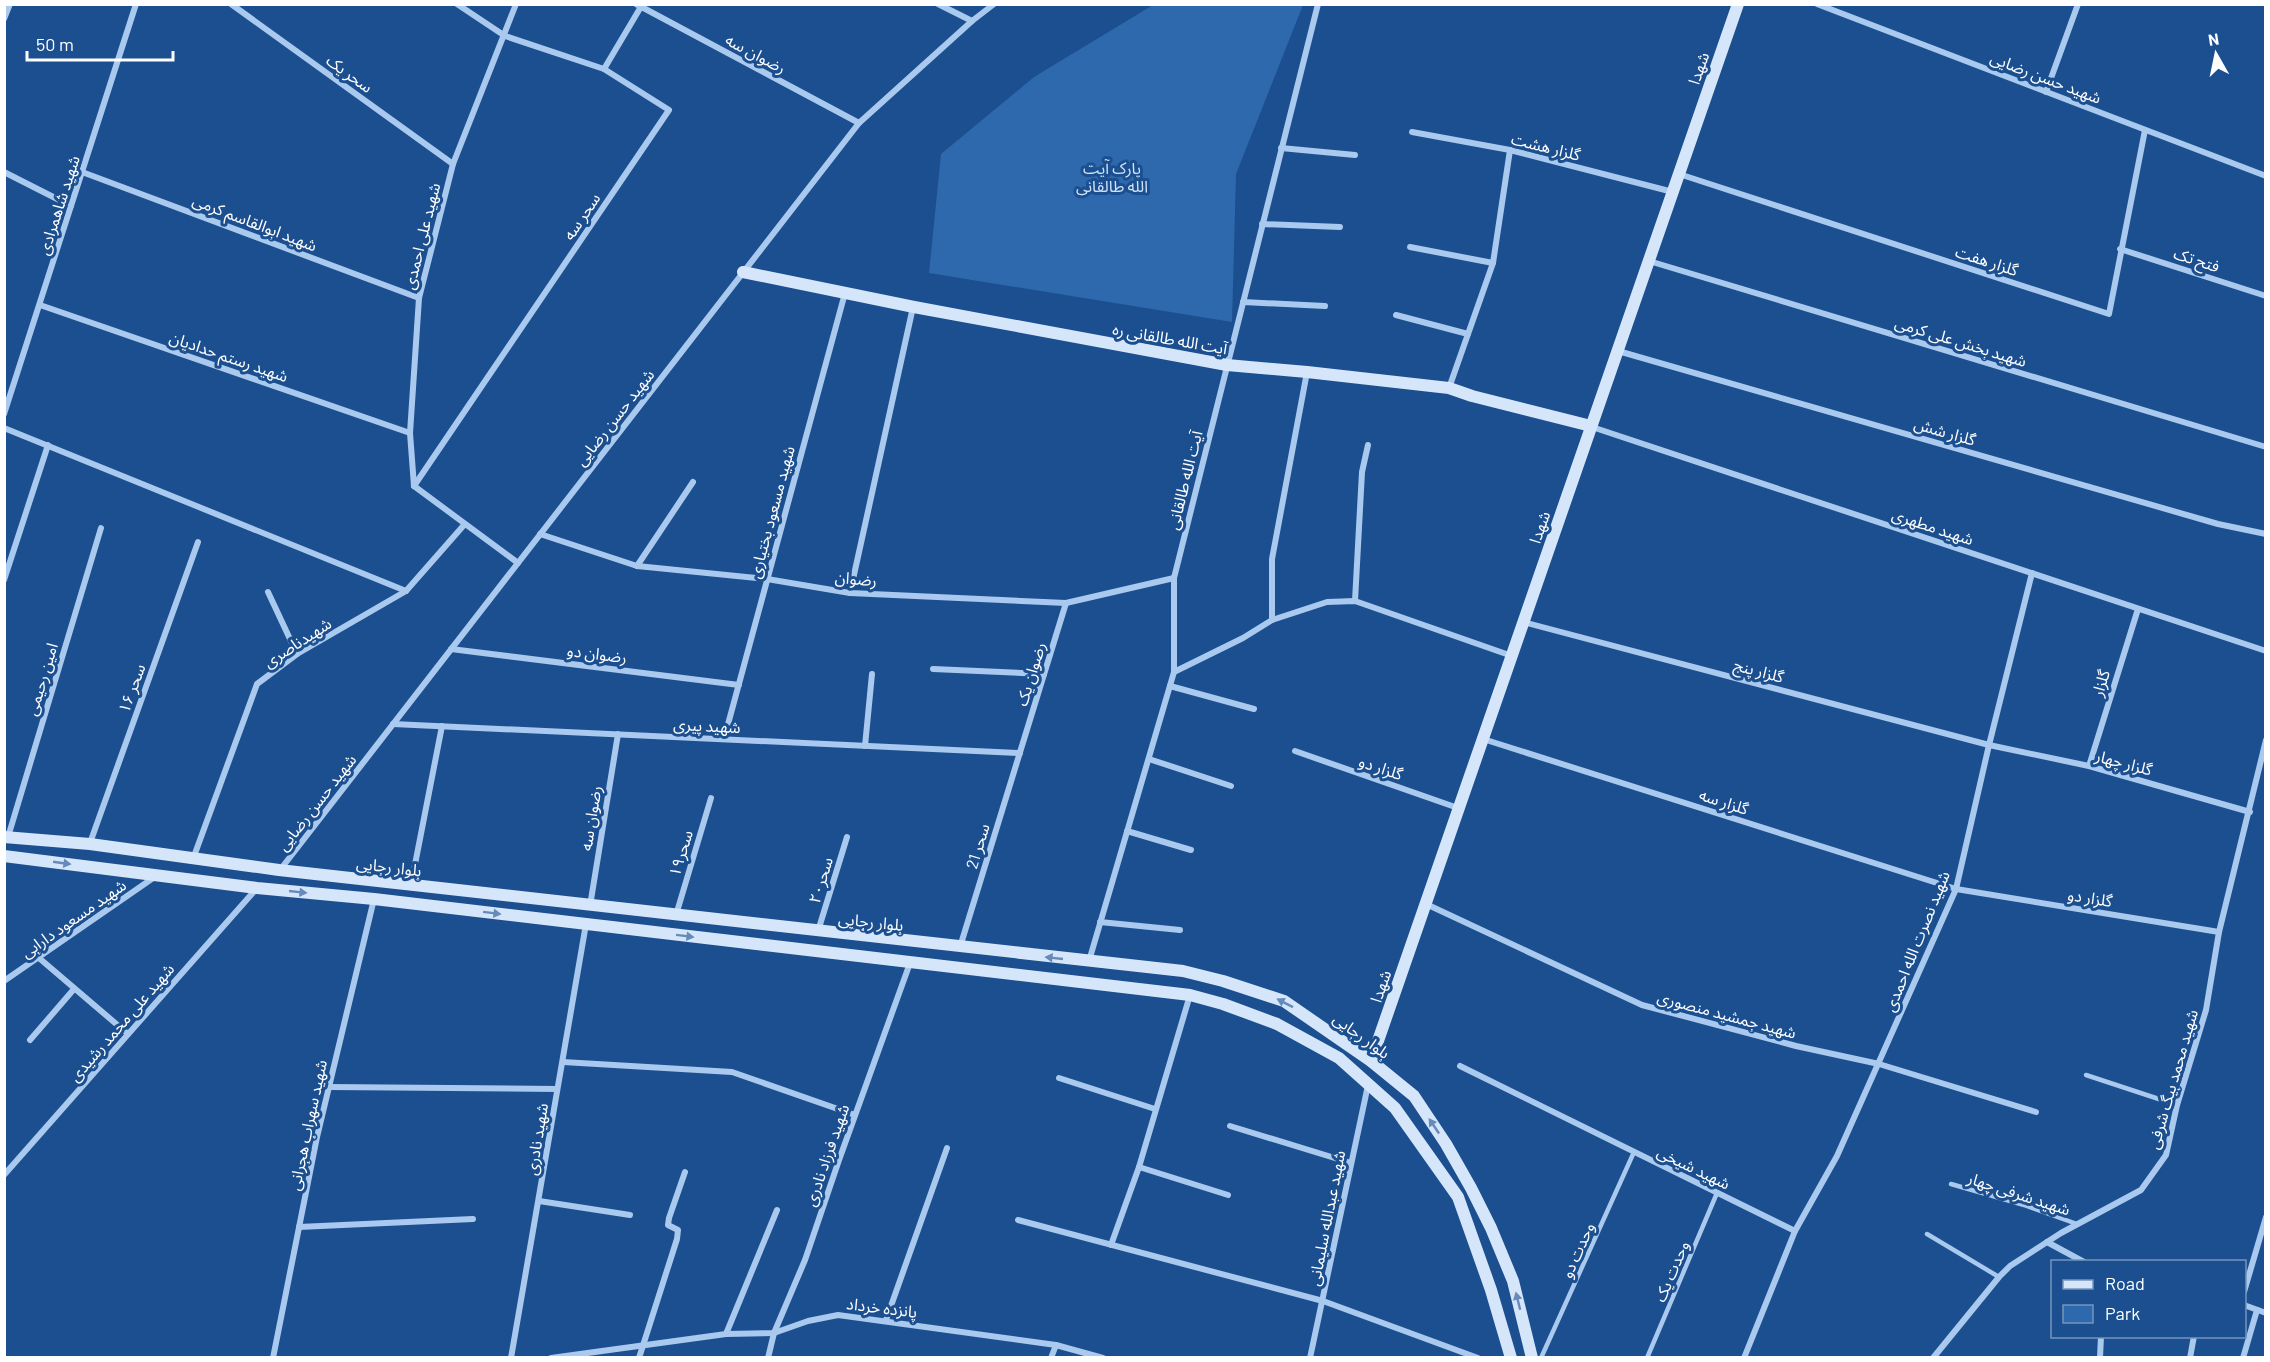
<svg xmlns="http://www.w3.org/2000/svg" width="2270" height="1362" font-family="Barlow,'Noto Sans Arabic',sans-serif">
  <rect width="100%" height="100%" fill="#1b4f8f"/>
  <polygon fill="#2e69ad" points="1153,5 1303,5 1236,174 1232,322 929,273 941,154 1034,77"/>
  <g fill="none" stroke-linecap="round" stroke-linejoin="round">
    <g stroke="#a9c9ee" stroke-width="4.5">
      <polyline points="2086,1075 2177,1105"/>
      <polyline points="1951,1184 2024,1205 2077,1224"/>
      <polyline points="1927,1234 1999,1277"/>
      <polyline points="1541,1358 1634,1152"/>
      <polyline points="1647,1358 1717,1193"/>
    </g>
    <g stroke="#a9c9ee" stroke-width="6">
      <polyline points="231,4 453,164"/>
      <polyline points="636,4 859,123"/>
      <polyline points="938,4 972,21"/>
      <polyline points="1817,4 2266,176"/>
      <polyline points="4,19 10,4"/>
      <polyline points="604,69 642,5"/>
      <polyline points="2046,92 2078,4"/>
      <polyline points="1412,132 1510,150 1673,192"/>
      <polyline points="1281,148 1355,155"/>
      <polyline points="4,172 71,206"/>
      <polyline points="82,172 419,298"/>
      <polyline points="1679,174 2109,314 2145,130"/>
      <polyline points="1262,224 1340,227"/>
      <polyline points="1410,247 1493,263"/>
      <polyline points="2120,249 2266,296"/>
      <polyline points="1649,261 2266,447"/>
      <polyline points="1243,302 1325,306"/>
      <polyline points="40,305 410,433"/>
      <polyline points="1396,315 1468,334"/>
      <polyline points="1618,351 2218,524 2266,534"/>
      <polyline points="1449,388 1493,263 1510,150"/>
      <polyline points="4,414 136,4"/>
      <polyline points="1592,427 2266,651"/>
      <polyline points="4,428 406,591"/>
      <polyline points="414,486 669,110 604,69 505,36 457,4"/>
      <polyline points="414,486 410,433 419,298 453,164 516,4"/>
      <polyline points="414,486 518,563"/>
      <polyline points="540,534 637,566 767,579 850,593 1066,603 1174,578"/>
      <polyline points="637,566 693,482"/>
      <polyline points="4,580 48,445"/>
      <polyline points="268,592 297,654"/>
      <polyline points="850,593 913,307"/>
      <polyline points="1355,601 1362,472 1368,445"/>
      <polyline points="1272,620 1272,559 1307,372"/>
      <polyline points="1523,622 1989,745 2089,766 2250,812"/>
      <polyline points="451,649 739,685"/>
      <polyline points="933,669 1044,674"/>
      <polyline points="1174,672 1243,638 1272,620 1327,602 1355,601 1512,656"/>
      <polyline points="1170,686 1254,709"/>
      <polyline points="393,724 1020,753"/>
      <polyline points="724,739 845,293"/>
      <polyline points="1483,739 1956,889 2219,932"/>
      <polyline points="865,746 872,674"/>
      <polyline points="1295,751 1458,808"/>
      <polyline points="1149,759 1231,786"/>
      <polyline points="2089,766 2138,609"/>
      <polyline points="1127,831 1191,850"/>
      <polyline points="8,837 101,528"/>
      <polyline points="90,843 198,542"/>
      <polyline points="193,859 257,684 297,654 406,591 464,525"/>
      <polyline points="280,870 859,123 972,21 994,4"/>
      <polyline points="411,885 442,726"/>
      <polyline points="1426,904 1642,1005 1796,1046 1879,1064 2036,1112"/>
      <polyline points="590,906 618,734"/>
      <polyline points="676,915 711,798"/>
      <polyline points="1100,922 1180,930"/>
      <polyline points="818,931 847,837"/>
      <polyline points="960,947 1066,603"/>
      <polyline points="39,958 128,1034"/>
      <polyline points="1089,961 1174,672 1174,578 1318,4"/>
      <polyline points="4,981 156,876"/>
      <polyline points="30,1040 74,989"/>
      <polyline points="563,1062 732,1072 855,1115"/>
      <polyline points="1460,1066 1795,1231"/>
      <polyline points="1059,1078 1155,1109"/>
      <polyline points="329,1087 557,1089"/>
      <polyline points="1230,1126 1351,1163"/>
      <polyline points="1139,1167 1228,1195"/>
      <polyline points="4,1175 257,888"/>
      <polyline points="539,1201 630,1215"/>
      <polyline points="1018,1220 1323,1301 1478,1358"/>
      <polyline points="299,1227 473,1219"/>
      <polyline points="2047,1242 2084,1262"/>
      <polyline points="1111,1245 1139,1167 1190,995"/>
      <polyline points="2244,1292 2266,1217"/>
      <polyline points="2244,1305 2266,1313"/>
      <polyline points="886,1320 947,1148"/>
      <polyline points="726,1334 777,1210"/>
      <polyline points="273,1358 317,1137 374,899"/>
      <polyline points="511,1358 586,924"/>
      <polyline points="551,1358 726,1334 774,1333 808,1321 838,1315 1056,1345 1103,1358"/>
      <polyline points="639,1358 677,1239 678,1230 668,1225 669,1218 685,1172"/>
      <polyline points="768,1358 774,1333 805,1260 839,1160 910,963"/>
      <polyline points="1051,1358 1056,1345"/>
      <polyline points="1310,1358 1368,1085"/>
      <polyline points="1744,1358 1795,1231 1837,1156 1956,889 1989,745 2032,573"/>
      <polyline points="1933,1358 1999,1277 2010,1266 2061,1233 2141,1190 2166,1155 2177,1105 2206,1010 2219,932 2266,740"/>
      <polyline points="2100,1358 2101,1336"/>
      <polyline points="2190,1358 2194,1336"/>
      <polyline points="2243,1358 2257,1310"/>
    </g>
    <g stroke="#d6e6fa" stroke-width="12">
      <polyline points="743,272 914,307 1227,365 1307,372 1449,388 1472,396 1591,426"/>
      <polyline points="4,837 90,844 279,870 1183,971 1223,981 1284,1001 1371,1061 1414,1096 1446,1144 1471,1188 1491,1228 1513,1281 1532,1358"/>
      <polyline points="4,856 257,888 374,899 1190,995 1223,1004 1277,1024 1339,1058 1395,1108 1458,1197 1491,1290 1511,1358"/>
      <polyline points="1371,1061 1738,4"/>
    </g>
  </g>
  <defs><path id="oneway-solid" d="M-6-.8H1V-3.2L6.5 0L1 3.2V.8H-6Z" transform="scale(1.5)"/></defs>
  <g fill="#668bba">
    <use href="#oneway-solid" transform="translate(62 863) rotate(8)"/>
    <use href="#oneway-solid" transform="translate(298 892) rotate(6)"/>
    <use href="#oneway-solid" transform="translate(492 913) rotate(7)"/>
    <use href="#oneway-solid" transform="translate(685 936) rotate(7)"/>
    <use href="#oneway-solid" transform="translate(1054 958) rotate(-174)"/>
    <use href="#oneway-solid" transform="translate(1285 1003) rotate(-153)"/>
    <use href="#oneway-solid" transform="translate(1434 1126) rotate(-124)"/>
    <use href="#oneway-solid" transform="translate(1518 1301) rotate(-104)"/>
  </g>
  <g text-anchor="middle" dominant-baseline="central" stroke-width="6" stroke-linejoin="round" paint-order="stroke">
    <g font-size="16" fill="#fff" stroke="#1b4f8f">
      <text transform="translate(756 53) rotate(28)">رضوان سه</text>
      <text transform="translate(1698 68) rotate(-71)">شهدا</text>
      <text transform="translate(350 73) rotate(36)">سحر یک</text>
      <text transform="translate(2046 77) rotate(21)">شهید حسن رضایی</text>
      <text transform="translate(1546 146) rotate(14)">گلزار هشت</text>
      <text transform="translate(58 205) rotate(-72)">شهید شاهمرادی</text>
      <text transform="translate(581 216) rotate(-56)">سحر سه</text>
      <text transform="translate(255 222) rotate(21)">شهید ابوالقاسم کرمی</text>
      <text transform="translate(421 236) rotate(-76)">شهید علی احمدی</text>
      <text transform="translate(2197 259) rotate(18)">فتح تک</text>
      <text transform="translate(1987 260) rotate(18)">گلزار هفت</text>
      <text transform="translate(1170 338) rotate(10)">آیت الله طالقانی ره</text>
      <text transform="translate(1961 341) rotate(17)">شهید بخش علی کرمی</text>
      <text transform="translate(229 356) rotate(19)">شهید رستم حدادیان</text>
      <text transform="translate(614 417) rotate(-52)">شهید حسن رضایی</text>
      <text transform="translate(1945 431) rotate(16)">گلزار شش</text>
      <text transform="translate(1184 480) rotate(-76)">آیت الله طالقانی</text>
      <text transform="translate(771 512) rotate(-75)">شهید مسعود بختیاری</text>
      <text transform="translate(1933 526) rotate(18)">شهید مطهری</text>
      <text transform="translate(1539 527) rotate(-71)">شهدا</text>
      <text transform="translate(856 578) rotate(5)">رضوان</text>
      <text transform="translate(297 642) rotate(-33)">شهیدناصری</text>
      <text transform="translate(597 653) rotate(7)">رضوان دو</text>
      <text transform="translate(1759 670) rotate(15)">گلزار پنج</text>
      <text transform="translate(1030 674) rotate(-73)">رضوان یک</text>
      <text transform="translate(41 679) rotate(-73)">امین رحیمی</text>
      <text transform="translate(2100 683) rotate(-73)">گلزار</text>
      <text transform="translate(131 688) rotate(-70)">سحر ۱۶</text>
      <text transform="translate(707 725) rotate(3)">شهید پیری</text>
      <text transform="translate(2124 762) rotate(15)">گلزار چهار</text>
      <text transform="translate(1381 767) rotate(19)">گلزار دو</text>
      <text transform="translate(1724 801) rotate(18)">گلزار سه</text>
      <text transform="translate(316 802) rotate(-52)">شهید حسن رضایی</text>
      <text transform="translate(590 818) rotate(-81)">رضوان سه</text>
      <text transform="translate(977 846) rotate(-73)">سحر 21</text>
      <text transform="translate(680 853) rotate(-73)">سحر۱۹</text>
      <text transform="translate(389 866) rotate(7)">بلوار رجایی</text>
      <text transform="translate(820 880) rotate(-73)">سحر۲۰</text>
      <text transform="translate(2090 897) rotate(9)">گلزار دو</text>
      <text transform="translate(73 918) rotate(-35)">شهید مسعود دارابی</text>
      <text transform="translate(871 921) rotate(6)">بلوار رجایی</text>
      <text transform="translate(1916 941) rotate(-68)">شهید نصرت الله احمدی</text>
      <text transform="translate(1380 986) rotate(-71)">شهدا</text>
      <text transform="translate(1727 1014) rotate(15)">شهید جمشید منصوری</text>
      <text transform="translate(121 1022) rotate(-49)">شهید علی محمد رشیدی</text>
      <text transform="translate(1362 1035) rotate(36)">بلوار رجایی</text>
      <text transform="translate(2172 1079) rotate(-74)">شهید محمد بیگ شرفی</text>
      <text transform="translate(307 1125) rotate(-78)">شهید سهراب هجرانی</text>
      <text transform="translate(536 1139) rotate(-81)">شهید نادری</text>
      <text transform="translate(826 1155) rotate(-71)">شهید فرزاد نادری</text>
      <text transform="translate(1694 1167) rotate(26)">شهید شیخی</text>
      <text transform="translate(2019 1193) rotate(18)">شهید شرفی چهار</text>
      <text transform="translate(1326 1218) rotate(-79)">شهید عبدالله سلیمانی</text>
      <text transform="translate(1577 1250) rotate(-66)">وحدت دو</text>
      <text transform="translate(1671 1271) rotate(-67)">وحدت یک</text>
      <text transform="translate(882 1307) rotate(7)">پانزده خرداد</text>
    </g>
    <g font-size="16" fill="#cfe3fa" stroke="#1b4f8f">
      <text x="1112" y="167">پارک آیت<tspan x="1112" dy="18">الله طالقانی</tspan></text>
    </g>
  </g>
  <rect width="2270" height="1362" fill="none" stroke="#ffffff" stroke-width="12"/>
  <rect x="2051" y="1260" width="195" height="78" fill="#1b4f8f" stroke="#7695bc" stroke-width="1.5"/>
  <rect x="2063" y="1280" width="30" height="9" fill="#d6e6fa" stroke="#7695bc" stroke-width="1.5"/>
  <text x="2105" y="1290" font-size="18" fill="#ffffff">Road</text>
  <rect x="2063" y="1305" width="30" height="18" fill="#2e69ad" stroke="#7695bc" stroke-width="1.5"/>
  <text x="2105" y="1320" font-size="18" fill="#ffffff">Park</text>
  <g transform="translate(2216 54) rotate(351)" stroke="#1b4f8f" stroke-width="4.5" paint-order="stroke">
  <path d="M0-4.5L10 22L0 15L-10 22Z" fill="#ffffff"/>
  <text y="-9" font-size="16" font-weight="bold" text-anchor="middle" fill="#ffffff">N</text>
  </g>
  <path d="M27 51v9h146v-9" fill="none" stroke="#ffffff" stroke-width="3"/>
  <text x="36" y="51" font-size="18" fill="#ffffff" stroke="#1b4f8f" stroke-width="4.5" paint-order="stroke">50 m</text>
</svg>
